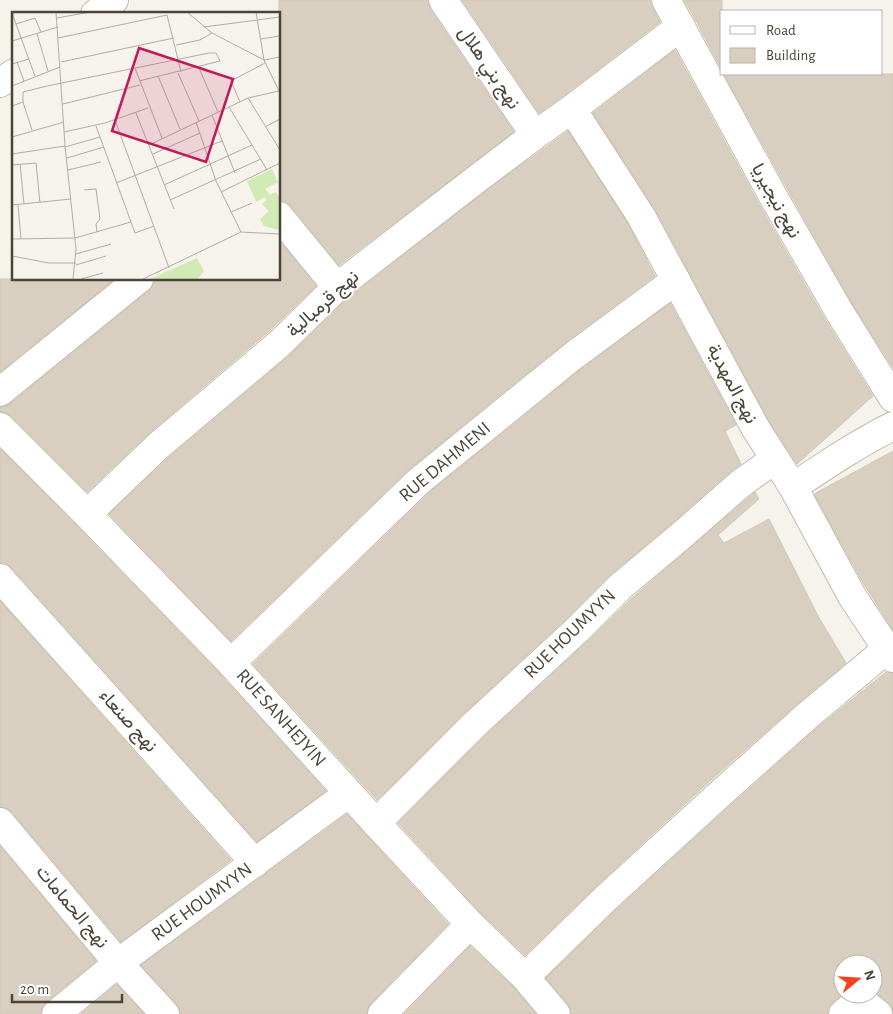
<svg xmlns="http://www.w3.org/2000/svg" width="893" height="1014" font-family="'Alegreya Sans',Vazirmatn,sans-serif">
  <rect width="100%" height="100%" fill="#f6f3ec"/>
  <g fill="#d8cfc1" stroke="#d3c7b4">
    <polygon points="279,0 428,0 430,9 514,132 339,265 291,206 285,202 279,201"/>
    <polygon points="462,0 650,0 652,7 660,22 563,96 539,113"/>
    <polygon points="684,0 722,0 722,70 694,17"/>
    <polygon points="675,50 760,206 826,321 873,396 797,464 769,421 655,209 593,113"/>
    <polygon points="724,74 893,74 893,368 853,305 788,190"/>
    <polygon points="568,131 628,224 655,276 563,344 409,469 231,641 109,514 168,458 289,356 347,299 487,190"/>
    <polygon points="279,240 316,286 268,332 148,434 87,492 11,416 4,412 0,412 0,407 3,407 10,404 149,291 153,285 154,279 279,279"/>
    <polygon points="0,279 115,279 0,372"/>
    <polygon points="670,303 736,425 725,431 741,464 730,472 672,523 610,575 566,619 464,713 377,800 253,664 429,493 583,368"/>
    <polygon points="0,449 76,525 220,674 326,791 257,842 12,568 5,563 0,563"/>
    <polygon points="893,451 893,630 862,581 814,494"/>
    <polygon points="755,492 759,499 718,535 724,543 769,519 818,616 846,663 797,704 711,780 594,888 525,955 481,913 398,823 486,735 588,641 632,598"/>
    <polygon points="0,601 231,860 121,942 12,812 6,808 0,807"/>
    <polygon points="886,672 893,673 893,1012 892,1008 888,1002 873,991 873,964 843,964 843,994 832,1003 828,1008 828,1014 571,1014 571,1011 568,1004 546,978 616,910 732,804 817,728"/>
    <polygon points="347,814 448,924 371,1003 367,1010 367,1014 180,1014 180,1010 176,1003 141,965"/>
    <polygon points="0,846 96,961 46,1002 42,1008 41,1014 0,1014"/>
    <polygon points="470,946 514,988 536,1014 404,1014"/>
    <polygon points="117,984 144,1014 81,1014"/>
  </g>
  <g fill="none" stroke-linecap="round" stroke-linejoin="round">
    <defs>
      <g id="minor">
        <polyline points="443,0 535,135"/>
        <polyline points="666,0 774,198 840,313 893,398"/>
        <polyline points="95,14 114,0"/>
        <polyline points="0,83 14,73"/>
        <polyline points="572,109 641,216 756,429 793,487 852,596 893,658"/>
        <polyline points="279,216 337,287"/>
        <polyline points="0,392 139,279"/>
        <polyline points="0,427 87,514 231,663 376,823 470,924 525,977 556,1014"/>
        <path d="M793,487c33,-22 64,-43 100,-61"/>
        <polyline points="87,514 158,446 279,344 337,287 478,178 535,135 572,109 681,26"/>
        <polyline points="0,578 255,863"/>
        <polyline points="231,663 419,481 573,356 676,280"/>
        <polyline points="0,822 118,963 165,1014"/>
        <polyline points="376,823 475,724 577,630 621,586 682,535 740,484 775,459"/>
        <polyline points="525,977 605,899 722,792 807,716 887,649"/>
        <polyline points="56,1014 118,963 349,793"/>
        <polyline points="382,1014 470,924"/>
        <path d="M843,1014c17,-15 18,-14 35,0"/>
      </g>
    </defs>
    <use href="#minor" stroke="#c2bbae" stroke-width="30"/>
    <use href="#minor" stroke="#fff" stroke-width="28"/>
  </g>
  <g text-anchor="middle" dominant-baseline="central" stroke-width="4" stroke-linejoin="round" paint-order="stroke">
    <g font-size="19" fill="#4b4439" stroke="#fff">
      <text transform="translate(489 68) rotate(56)">نهج بني هلال</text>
      <text transform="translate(776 201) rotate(61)">نهج نيجيريا</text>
      <text transform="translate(323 304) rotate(-42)">نهج قرمبالية</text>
      <text transform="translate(732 384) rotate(62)">نهج المهدية</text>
      <text transform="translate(445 462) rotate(-40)">RUE DAHMENI</text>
      <text transform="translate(570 634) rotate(-44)">RUE HOUMYYN</text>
      <text transform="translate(281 718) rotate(48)">RUE SANHEJYIN</text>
      <text transform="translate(128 721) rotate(48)">نهج صنعاء</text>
      <text transform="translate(202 902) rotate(-36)">RUE HOUMYYN</text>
      <text transform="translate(72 907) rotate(50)">نهج الحمامات</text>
    </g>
  </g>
  <g transform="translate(12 12)">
    <rect width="268" height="268" fill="#f6f3ec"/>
    <path d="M260,157l6,13 -13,7 5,6 5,-3 4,4v34l-15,-4 -4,-7 9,-8 -7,-7 5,-4 -3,-3 -8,5 -9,-21zM185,246l7,13 -6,8h-48z" fill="#d2eab5"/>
    <path fill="none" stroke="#b2ada4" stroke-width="1" d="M44,0l9,134 11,103 -3,30M175,0l25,21 52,27 15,31M244,0l8,48 16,-3M0,1l23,63M45,6l33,-6M4,12l19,-6 6,14M192,15l76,-10M25,22l11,37M46,26l109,-23 14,57M249,27l19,-3M0,29l46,-14M164,33l24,-5 12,-7M5,50l7,19M49,50l113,-24M0,52l17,-5M123,56l27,70M187,56l19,44M166,61l21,48M146,64l22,53M0,74l48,-19M236,86l32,52M11,90v-10l24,-6 162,-33h7l4,8 -81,20M228,90l-9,-21 34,-18M51,92l77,-19M0,94l11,-4 9,28M217,95l38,63M124,101l38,96M200,103l23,58M103,108l54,148M184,110l20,59 25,51M84,114l39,107 19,-7M253,115l15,-8M52,120l41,-9 43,-15M0,125l52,-15M137,133l99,-47 31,-7M53,135l35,-10M0,142l53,-8M141,142l47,-21M55,146l37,-11M8,152l4,40M0,153l24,-2 4,40M56,158l33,-8M104,171l106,-42M152,173l88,-40M72,178l12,-1 4,30 -4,5 1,8M209,180l59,-29M158,188l91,-41M0,193l59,-6M6,193l3,34M219,200l21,-9M0,227l63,-1 56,-16M64,242l35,-10M0,244l37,7h27M64,253l30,-9M69,267l22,-6M131,267l98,-47 39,2"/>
    <path fill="#c2185b" fill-opacity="0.15" stroke="#c2185b" stroke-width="2.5" d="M127,36l94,31 -27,83 -94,-31z"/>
    <rect width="268" height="268" fill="none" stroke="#4b4439" stroke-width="2.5"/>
  </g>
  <rect x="720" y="10" width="162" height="65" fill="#ffffff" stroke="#b7b4b0"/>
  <rect x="730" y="26" width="25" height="8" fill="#ffffff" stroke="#b7b4b0"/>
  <text x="766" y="35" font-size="15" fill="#4b4439">Road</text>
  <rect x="730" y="48" width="25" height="15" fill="#d8cfc1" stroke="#b7b4b0"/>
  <text x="766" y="60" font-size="15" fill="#4b4439">Building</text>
  <g transform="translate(858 979) rotate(72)"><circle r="24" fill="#ffffff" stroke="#b7b4b0"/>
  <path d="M0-4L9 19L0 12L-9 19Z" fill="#fc3f1d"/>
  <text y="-8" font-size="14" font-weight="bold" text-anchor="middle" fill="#4b4439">N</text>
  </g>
  <path d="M12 994v8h110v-8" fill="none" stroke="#4b4439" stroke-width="2.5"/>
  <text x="20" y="994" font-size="15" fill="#4b4439" stroke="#ffffff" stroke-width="4" paint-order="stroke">20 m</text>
</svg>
